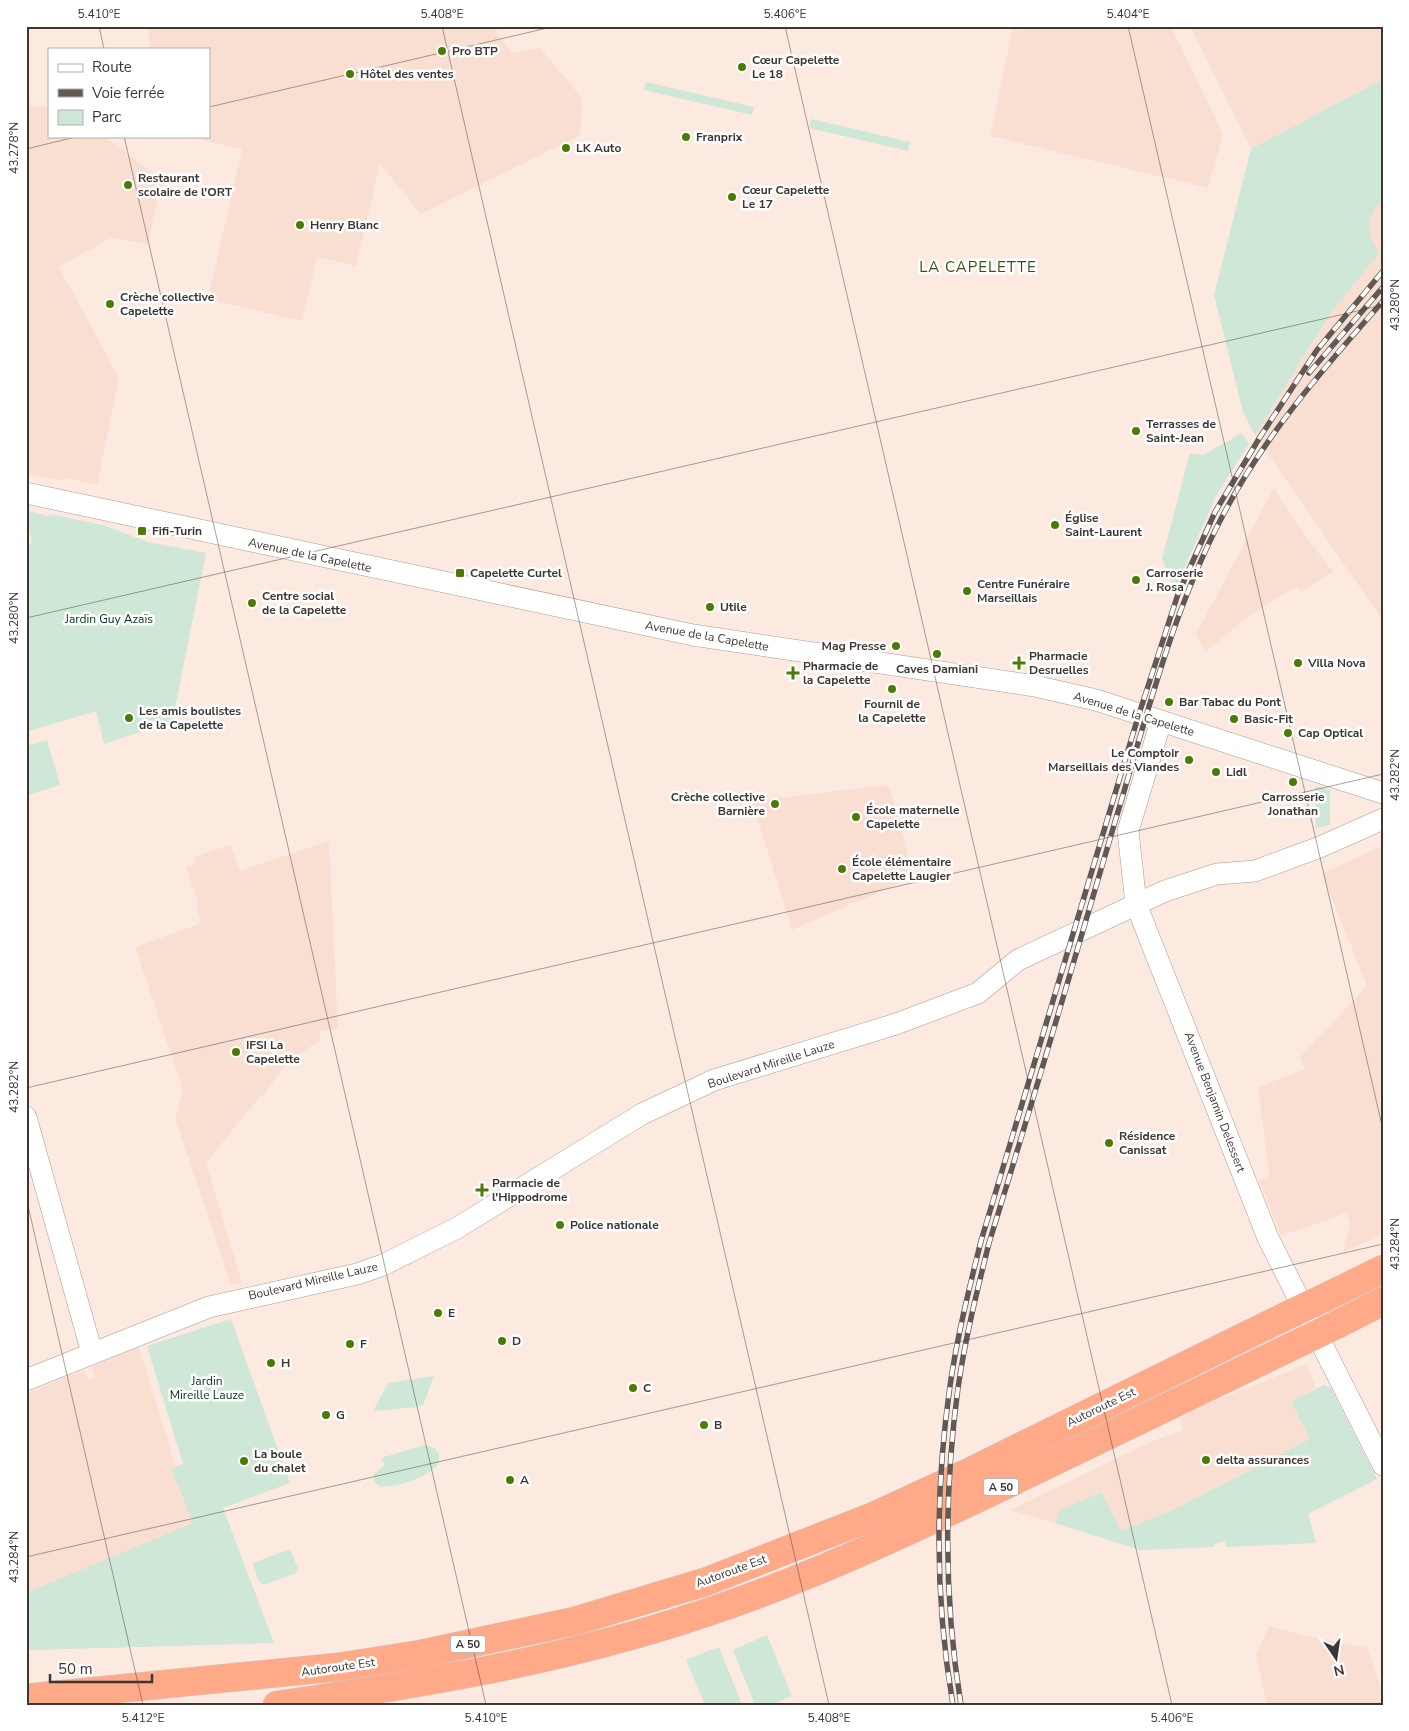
<svg xmlns="http://www.w3.org/2000/svg" width="1409" height="1731" font-family="'Nunito Sans',sans-serif">
  <rect width="100%" height="100%" fill="#fceae1"/>
  <g fill="#f9dfd2">
    <polygon points="148,26 502,26 496,31 512,53 540,48 573,87 580,97 583,109 579,136 421,214 380,164 356,266 317,257 302,321 208,299 242,149 201,140 202,136 209,136 209,49 150,49"/>
    <polygon points="1013,26 1171,26 1223,134 1208,188 990,136"/>
    <polygon points="1190,26 1383,26 1383,79 1251,149"/>
    <polygon points="26,105 49,107 49,136 104,136 149,170 157,183 158,197 148,244 111,238 59,267 119,378 97,485 64,478 63,481 29,474 26,477"/>
    <polygon points="1378,204 1383,204 1383,621 1255,435 1330,314 1378,253 1368,234 1369,218"/>
    <polygon points="1274,488 1298,526 1333,572 1301,592 1297,587 1291,590 1249,616 1205,652 1196,634"/>
    <polygon points="883,785 890,788 914,877 792,930 752,801"/>
    <polygon points="329,841 338,1028 319,1032 320,1040 286,1064 263,1096 261,1095 206,1163 242,1283 231,1285 175,1118 183,1090 135,947 201,923 197,909 198,904 186,867 195,864 193,857 231,845 240,871"/>
    <polygon points="1383,845 1383,1235 1343,1252 1350,1224 1347,1213 1281,1236 1259,1180 1269,1176 1258,1087 1305,1069 1300,1057 1367,986 1322,874"/>
    <polygon points="139,1347 176,1467 171,1469 185,1505 216,1491 274,1643 30,1650 26,1637 26,1393 84,1370 88,1380 95,1377 91,1367"/>
    <polygon points="1307,1364 1316,1388 1291,1401 1310,1439 1173,1510 1121,1531 1059,1511 1055,1523 1010,1510 1155,1440 1183,1430 1180,1419 1195,1409"/>
    <polygon points="1269,1626 1306,1636 1368,1648 1383,1695 1383,1705 1267,1705 1256,1655"/>
  </g>
  <g fill="#cee7d6">
    <path d="M1383,79v125h-5c-14,22 -11,27 1,49l-49,61 -75,121 -12,-23 -29,-117 37,-146z"/>
    <polygon points="646,82 754,107 752,115 644,90"/>
    <polygon points="811,119 910,142 908,151 809,128"/>
    <polygon points="1242,433 1249,444 1216,496 1175,590 1162,559 1190,453 1203,455"/>
    <polygon points="26,509 28,511 48,516 50,514 103,525 148,542 206,553 175,708 176,720 104,744 96,711 26,732 26,545 32,543"/>
    <polygon points="47,740 60,785 26,796 26,746"/>
    <polygon points="1315,786 1330,790 1330,825 1316,828"/>
    <polygon points="231,1319 290,1483 223,1508 274,1643 30,1650 26,1637 26,1593 193,1523 171,1469 183,1464 147,1346"/>
    <polygon points="434,1376 423,1405 416,1407 373,1411 388,1383"/>
    <polygon points="1324,1385 1331,1388 1377,1479 1308,1514 1316,1543 1226,1547 1225,1541 1214,1544 1214,1547 1140,1550 1055,1523 1059,1511 1101,1492 1121,1531 1173,1510 1310,1439 1291,1401"/>
    <path d="M425,1445l10,3 4,6v9c-12,16 -40,23 -58,24l-7,-5v-8l11,-9 -4,-7z"/>
    <polygon points="288,1550 291,1551 298,1569 296,1573 264,1585 259,1582 253,1565 255,1562"/>
    <polygon points="767,1635 792,1696 770,1705 755,1705 733,1650"/>
    <polygon points="719,1647 742,1705 705,1705 686,1660"/>
  </g>
  <g fill="none" stroke-linecap="round" stroke-linejoin="round">
    <defs>
      <g id="tertiary">
        <polyline points="26,493 693,635 1035,686 1096,700 1383,793"/>
        <polyline points="1161,721 1128,831 1136,904 1268,1238 1383,1465"/>
        <polyline points="26,1117 92,1353"/>
        <polyline points="26,1380 209,1307 357,1274 383,1265 457,1228 642,1114 714,1080 896,1024 978,993 1018,960 1165,891 1217,874 1255,871 1320,847 1383,819"/>
      </g>
      <g id="motorway">
        <polyline points="1324,1298 1383,1269"/>
        <polyline points="1338,1324 1383,1301"/>
        <polyline points="26,1698 338,1667 421,1654 575,1621 705,1582 874,1516 965,1474 1282,1318"/>
        <path d="M277,1705c144,-21 284,-44 422,-90 110,-36 213,-85 317,-135 94,-45 187,-91 281,-136"/>
      </g>
    </defs>
    <use href="#tertiary" stroke="#ab9a92" stroke-width="22"/>
    <use href="#motorway" stroke="#d0cfce" stroke-width="29"/>
    <use href="#tertiary" stroke="#fff" stroke-width="21"/>
    <use href="#motorway" stroke="#feaa89" stroke-width="28"/>
    <defs>
      <g id="rail">
        <polyline points="1309,373 1383,287"/>
        <path d="M953,1705c-18,-105 -18,-214 -3,-319 7,-49 19,-97 31,-145l157,-524 40,-123 37,-82 45,-75 57,-87 66,-79"/>
        <path d="M961,1705c-17,-104 -17,-213 -3,-317 7,-49 19,-97 31,-145 44,-142 86,-285 128,-428 30,-100 56,-205 105,-298 42,-81 101,-148 161,-216"/>
      </g>
    </defs>
    <use href="#rail" stroke="#625955" stroke-width="5.5"/>
    <use href="#rail" stroke="#fff" stroke-width="4" stroke-dasharray="11" stroke-linecap="butt"/>
    <defs>
      <g id="motorway-bridge">
        <polyline points="1282,1318 1324,1298"/>
        <polyline points="1297,1344 1338,1324"/>
      </g>
    </defs>
    <use href="#motorway-bridge" stroke="#d0cfce" stroke-width="29" stroke-linecap="butt"/>
    <use href="#motorway-bridge" stroke="#feaa89" stroke-width="28"/>
  </g>
  <path fill="none" stroke="#3d3633" stroke-width="1" stroke-opacity="0.45" d="M99,26l5,23M442,26l387,1679M785,26l387,1679M1128,26l255,1104M209,107l347,-81M124,136l362,1569M26,149l54,-13M26,618l1357,-313M26,1088l1357,-314M26,1197l117,508M26,1557l1357,-313"/>
  <g fill="#4b7b04" stroke="#fff" stroke-width="2">
    <circle cx="442" cy="51" r="5"/>
    <circle cx="742" cy="67" r="5"/>
    <circle cx="350" cy="74" r="5"/>
    <circle cx="686" cy="137" r="5"/>
    <circle cx="566" cy="148" r="5"/>
    <circle cx="128" cy="185" r="5"/>
    <circle cx="732" cy="197" r="5"/>
    <circle cx="300" cy="225" r="5"/>
    <circle cx="110" cy="304" r="5"/>
    <circle cx="1136" cy="431" r="5"/>
    <circle cx="1055" cy="525" r="5"/>
    <rect x="137" y="526" width="10" height="10" rx="2.5"/>
    <rect x="455" y="568" width="10" height="10" rx="2.5"/>
    <circle cx="1136" cy="580" r="5"/>
    <circle cx="967" cy="591" r="5"/>
    <circle cx="252" cy="603" r="5"/>
    <circle cx="710" cy="607" r="5"/>
    <circle cx="896" cy="646" r="5"/>
    <circle cx="937" cy="654" r="5"/>
    <path d="M1016.5 655.5h5v5h5v5h-5v5h-5v-5h-5v-5h5z"/>
    <circle cx="1298" cy="663" r="5"/>
    <path d="M790.5 665.5h5v5h5v5h-5v5h-5v-5h-5v-5h5z"/>
    <circle cx="892" cy="689" r="5"/>
    <circle cx="1169" cy="702" r="5"/>
    <circle cx="129" cy="718" r="5"/>
    <circle cx="1234" cy="719" r="5"/>
    <circle cx="1288" cy="733" r="5"/>
    <circle cx="1189" cy="760" r="5"/>
    <circle cx="1216" cy="772" r="5"/>
    <circle cx="1293" cy="782" r="5"/>
    <circle cx="775" cy="804" r="5"/>
    <circle cx="856" cy="817" r="5"/>
    <circle cx="842" cy="869" r="5"/>
    <circle cx="236" cy="1052" r="5"/>
    <circle cx="1109" cy="1143" r="5"/>
    <path d="M479.5 1182.5h5v5h5v5h-5v5h-5v-5h-5v-5h5z"/>
    <circle cx="560" cy="1225" r="5"/>
    <circle cx="438" cy="1313" r="5"/>
    <circle cx="502" cy="1341" r="5"/>
    <circle cx="350" cy="1344" r="5"/>
    <circle cx="271" cy="1363" r="5"/>
    <circle cx="633" cy="1388" r="5"/>
    <circle cx="326" cy="1415" r="5"/>
    <circle cx="704" cy="1425" r="5"/>
    <circle cx="1206" cy="1460" r="5"/>
    <circle cx="244" cy="1461" r="5"/>
    <circle cx="510" cy="1480" r="5"/>
  </g>
  <g text-anchor="middle" dominant-baseline="central" stroke-width="5" stroke-linejoin="round" paint-order="stroke">
    <g fill="#fff" stroke="#777270" stroke-width="1">
      <rect x="983.5" y="1478.5" width="35" height="17" rx="4"/>
      <rect x="450.5" y="1635.5" width="35" height="17" rx="4"/>
    </g>
    <g font-size="11" font-weight="bold" fill="#3d3633">
      <text x="1001" y="1487">A 50</text>
      <text x="468" y="1644">A 50</text>
    </g>
    <g font-size="12" font-weight="bold" fill="#3d3633" stroke="#fff" text-anchor="start">
      <text x="452" y="51">Pro BTP</text>
      <text x="752" y="60">Cœur Capelette<tspan x="752" dy="14">Le 18</tspan></text>
      <text x="360" y="74">Hôtel des ventes</text>
      <text x="696" y="137">Franprix</text>
      <text x="576" y="148">LK Auto</text>
      <text x="138" y="178">Restaurant<tspan x="138" dy="14">scolaire de l'ORT</tspan></text>
      <text x="742" y="190">Cœur Capelette<tspan x="742" dy="14">Le 17</tspan></text>
      <text x="310" y="225">Henry Blanc</text>
      <text x="120" y="297">Crèche collective<tspan x="120" dy="14">Capelette</tspan></text>
      <text x="1146" y="424">Terrasses de<tspan x="1146" dy="14">Saint-Jean</tspan></text>
      <text x="1065" y="518">Église<tspan x="1065" dy="14">Saint-Laurent</tspan></text>
      <text x="152" y="531">Fifi-Turin</text>
      <text x="470" y="573">Capelette Curtel</text>
      <text x="1146" y="573">Carroserie<tspan x="1146" dy="14">J. Rosa</tspan></text>
      <text x="977" y="584">Centre Funéraire<tspan x="977" dy="14">Marseillais</tspan></text>
      <text x="262" y="596">Centre social<tspan x="262" dy="14">de la Capelette</tspan></text>
      <text x="720" y="607">Utile</text>
      <text x="886" y="646" text-anchor="end">Mag Presse</text>
      <text x="1029" y="656">Pharmacie<tspan x="1029" dy="14">Desruelles</tspan></text>
      <text x="1308" y="663">Villa Nova</text>
      <text x="803" y="666">Pharmacie de<tspan x="803" dy="14">la Capelette</tspan></text>
      <text x="937" y="669" text-anchor="middle">Caves Damiani</text>
      <text x="1179" y="702">Bar Tabac du Pont</text>
      <text x="892" y="704" text-anchor="middle">Fournil de<tspan x="892" dy="14">la Capelette</tspan></text>
      <text x="139" y="711">Les amis boulistes<tspan x="139" dy="14">de la Capelette</tspan></text>
      <text x="1244" y="719">Basic-Fit</text>
      <text x="1298" y="733">Cap Optical</text>
      <text x="1179" y="753" text-anchor="end">Le Comptoir<tspan x="1179" dy="14">Marseillais des Viandes</tspan></text>
      <text x="1226" y="772">Lidl</text>
      <text x="765" y="797" text-anchor="end">Crèche collective<tspan x="765" dy="14">Barnière</tspan></text>
      <text x="1293" y="797" text-anchor="middle">Carrosserie<tspan x="1293" dy="14">Jonathan</tspan></text>
      <text x="866" y="810">École maternelle<tspan x="866" dy="14">Capelette</tspan></text>
      <text x="852" y="862">École élémentaire<tspan x="852" dy="14">Capelette Laugier</tspan></text>
      <text x="246" y="1045">IFSI La<tspan x="246" dy="14">Capelette</tspan></text>
      <text x="1119" y="1136">Résidence<tspan x="1119" dy="14">Canissat</tspan></text>
      <text x="492" y="1183">Parmacie de<tspan x="492" dy="14">l'Hippodrome</tspan></text>
      <text x="570" y="1225">Police nationale</text>
      <text x="448" y="1313">E</text>
      <text x="512" y="1341">D</text>
      <text x="360" y="1344">F</text>
      <text x="281" y="1363">H</text>
      <text x="643" y="1388">C</text>
      <text x="336" y="1415">G</text>
      <text x="714" y="1425">B</text>
      <text x="254" y="1454">La boule<tspan x="254" dy="14">du chalet</tspan></text>
      <text x="1216" y="1460">delta assurances</text>
      <text x="520" y="1480">A</text>
    </g>
    <g font-size="12" fill="#3d3633" stroke="#fff">
      <text transform="translate(310 555) rotate(12)">Avenue de la Capelette</text>
      <text transform="translate(707 636) rotate(10)">Avenue de la Capelette</text>
      <text transform="translate(1134 714) rotate(17)">Avenue de la Capelette</text>
      <text transform="translate(771 1064) rotate(-18)">Boulevard Mireille Lauze</text>
      <text transform="translate(1215 1102) rotate(69)">Avenue Benjamin Delessert</text>
      <text transform="translate(313 1281) rotate(-13)">Boulevard Mireille Lauze</text>
      <text transform="translate(1101 1407) rotate(-26)">Autoroute Est</text>
      <text transform="translate(731 1571) rotate(-20)">Autoroute Est</text>
      <text transform="translate(338 1667) rotate(-8)">Autoroute Est</text>
    </g>
    <g font-size="12" fill="#00351c" stroke="#fff">
      <text x="109" y="619">Jardin Guy Azaïs</text>
      <text x="207" y="1381">Jardin<tspan x="207" dy="14">Mireille Lauze</tspan></text>
    </g>
    <g font-size="15" letter-spacing="1" fill="#33530f" stroke="#fff">
      <text x="978" y="267">LA CAPELETTE</text>
    </g>
  </g>
  <rect width="1409" height="1731" fill="none" stroke="#ffffff" stroke-width="55"/>
  <rect x="48" y="48" width="162" height="90" fill="#ffffff" stroke="#b1afad"/>
  <rect x="58" y="64" width="25" height="8" fill="#ffffff" stroke="#b1afad"/>
  <text x="92" y="72" font-size="15" fill="#3d3633">Route</text>
  <rect x="58" y="89" width="25" height="8" fill="#625955" stroke="#b1afad"/>
  <text x="92" y="98" font-size="15" fill="#3d3633">Voie ferrée</text>
  <rect x="58" y="110" width="25" height="15" fill="#cee7d6" stroke="#b1afad"/>
  <text x="92" y="122" font-size="15" fill="#3d3633">Parc</text>
  <g transform="translate(1336 1658) rotate(167)" stroke="#ffffff" stroke-width="4" paint-order="stroke">
  <path d="M0-4L9 19L0 12L-9 19Z" fill="#3d3633"/>
  <text y="-8" font-size="14" font-weight="bold" text-anchor="middle" fill="#3d3633">N</text>
  </g>
  <path d="M50 1674v8h102v-8" fill="none" stroke="#3d3633" stroke-width="2.5"/>
  <text x="58" y="1674" font-size="15" fill="#3d3633" stroke="#ffffff" stroke-width="4" paint-order="stroke">50 m</text>
  <rect x="28" y="28" width="1354" height="1676" fill="none" stroke="#3d3633" stroke-width="2"/>
  <g font-size="12" text-anchor="middle" fill="#3d3633">
    <text x="99" y="18">5.410°E</text>
    <text x="442" y="18">5.408°E</text>
    <text x="785" y="18">5.406°E</text>
    <text x="1128" y="18">5.404°E</text>
    <text transform="translate(14 148) rotate(-90)" y="4">43.278°N</text>
    <text transform="translate(1395 305) rotate(-90)" y="4">43.280°N</text>
    <text transform="translate(14 618) rotate(-90)" y="4">43.280°N</text>
    <text transform="translate(1395 775) rotate(-90)" y="4">43.282°N</text>
    <text transform="translate(14 1087) rotate(-90)" y="4">43.282°N</text>
    <text transform="translate(1395 1244) rotate(-90)" y="4">43.284°N</text>
    <text transform="translate(14 1557) rotate(-90)" y="4">43.284°N</text>
    <text x="143" y="1722">5.412°E</text>
    <text x="486" y="1722">5.410°E</text>
    <text x="829" y="1722">5.408°E</text>
    <text x="1172" y="1722">5.406°E</text>
  </g>
</svg>
